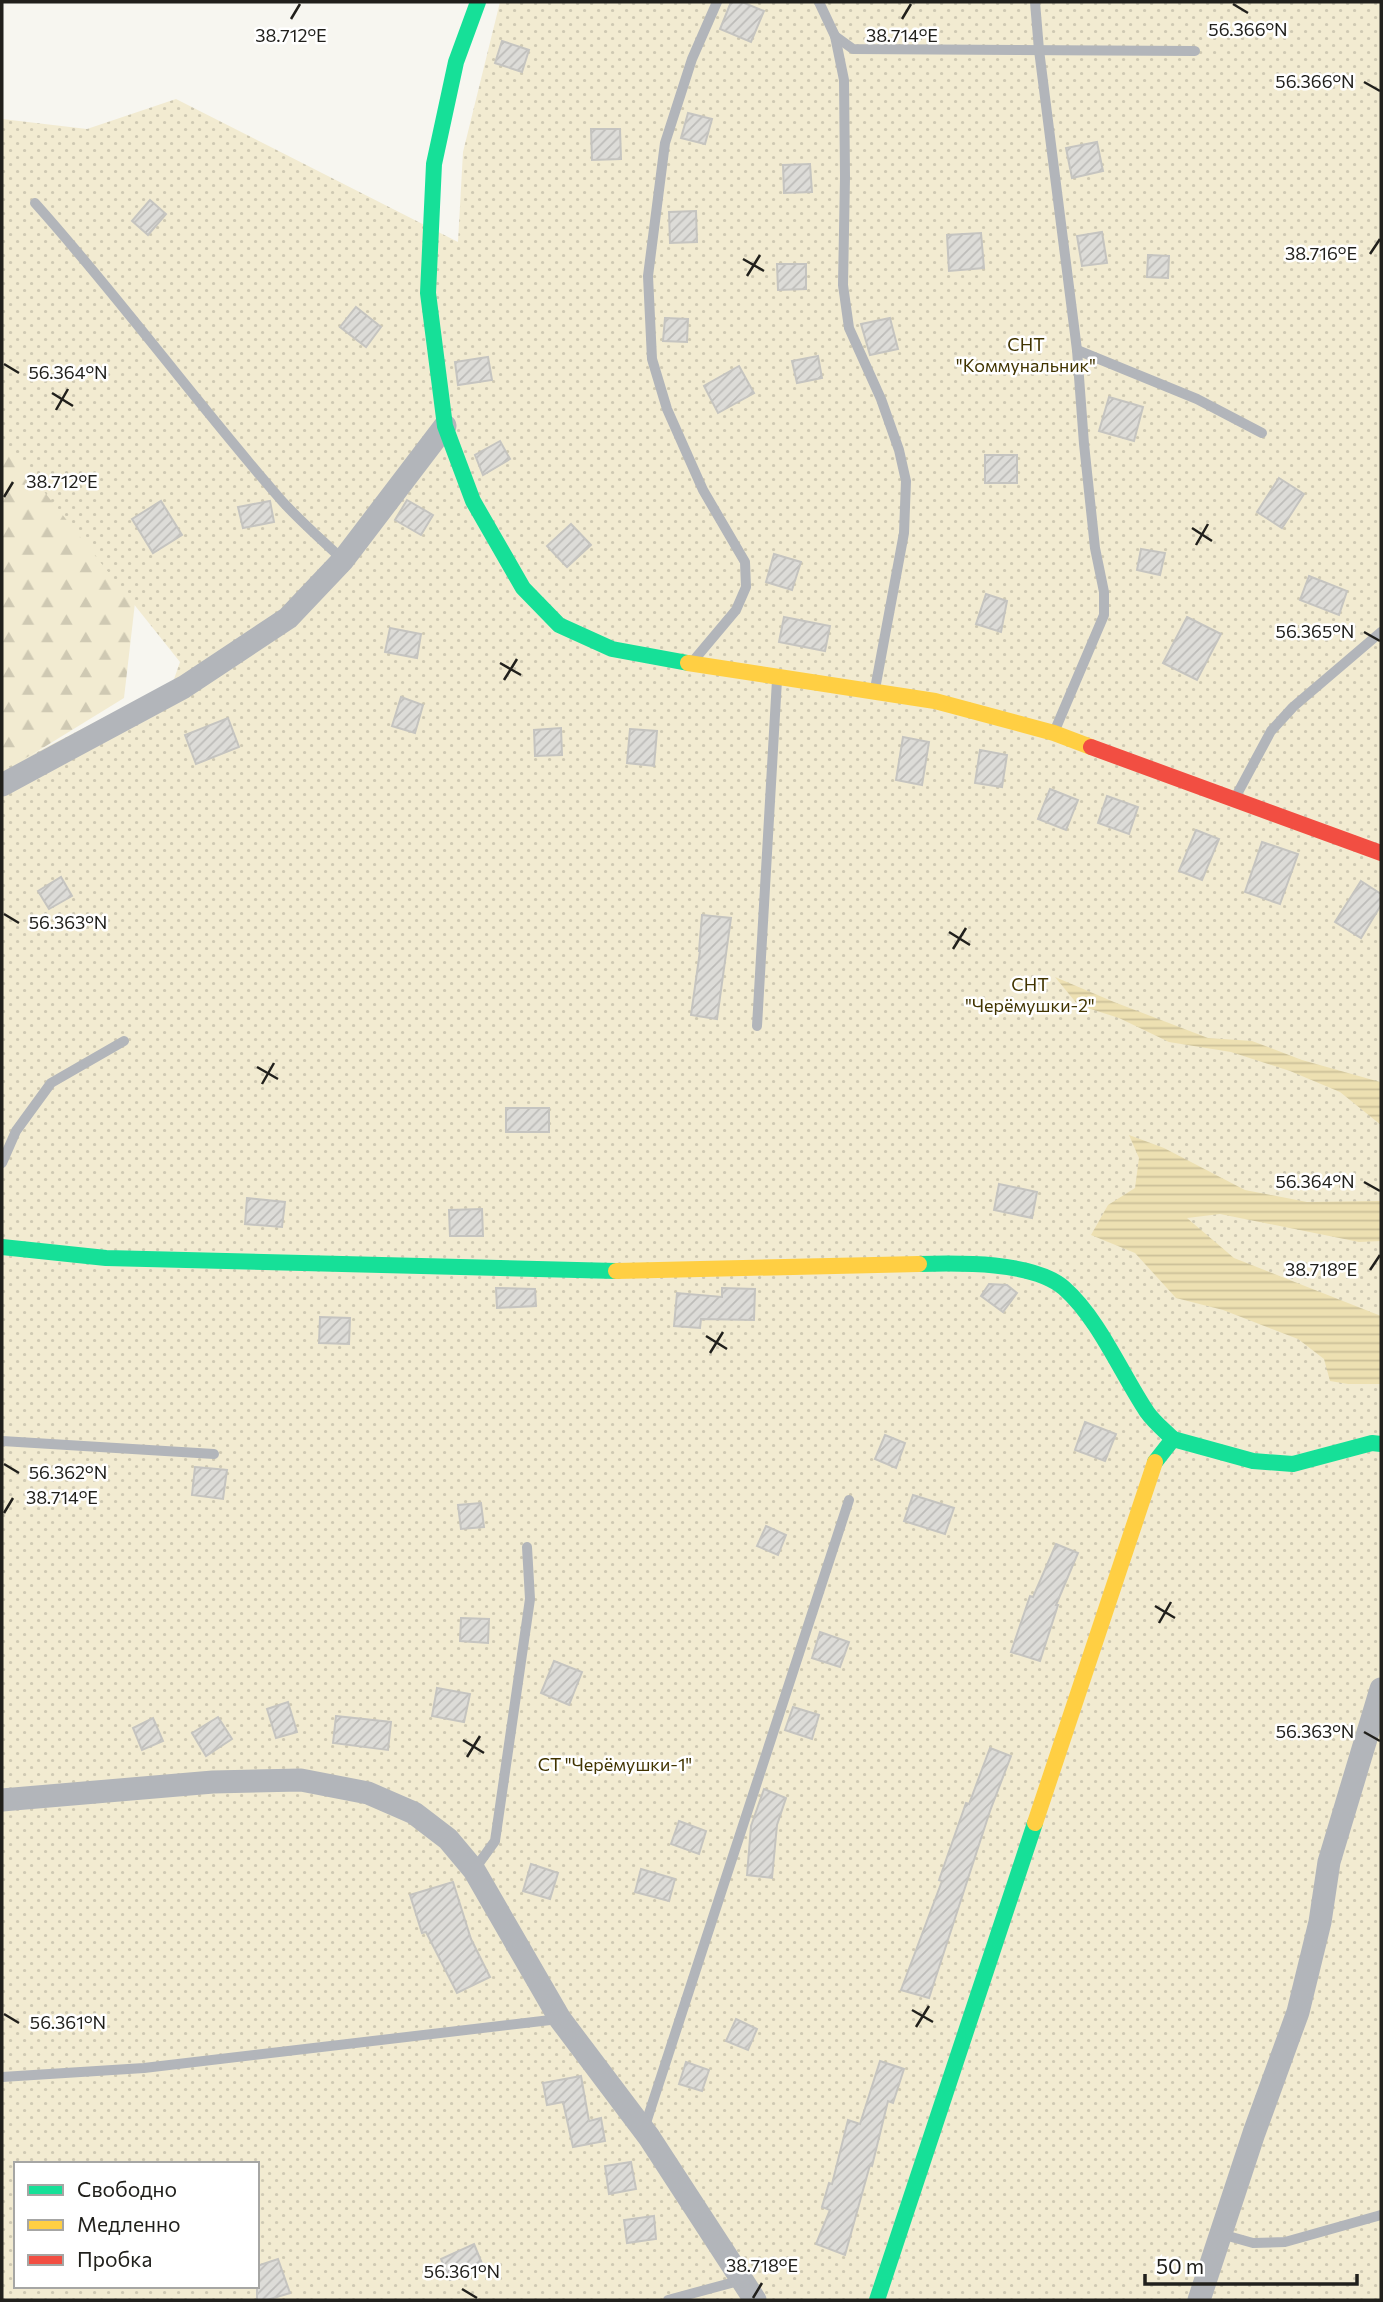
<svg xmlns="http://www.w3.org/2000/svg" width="1383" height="2302" font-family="Commissioner,sans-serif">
  <defs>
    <pattern id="forest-firs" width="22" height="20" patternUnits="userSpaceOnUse" patternTransform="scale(1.75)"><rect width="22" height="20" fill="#f2ebd1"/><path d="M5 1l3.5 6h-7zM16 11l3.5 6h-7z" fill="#cfc9b3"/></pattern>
    <pattern id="garden-dots" width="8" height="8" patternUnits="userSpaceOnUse" patternTransform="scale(1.75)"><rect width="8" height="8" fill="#f2ebd1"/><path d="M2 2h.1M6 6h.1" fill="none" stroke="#cfc9b3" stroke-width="1.8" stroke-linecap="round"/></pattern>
    <pattern id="water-rules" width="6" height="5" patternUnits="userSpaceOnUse" patternTransform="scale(1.75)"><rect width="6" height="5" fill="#ede0b2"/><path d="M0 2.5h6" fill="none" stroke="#cbc098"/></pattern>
    <pattern id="building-hatch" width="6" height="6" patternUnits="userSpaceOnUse" patternTransform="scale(1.75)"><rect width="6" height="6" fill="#dddcd8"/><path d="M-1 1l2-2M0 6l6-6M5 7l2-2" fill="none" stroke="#bdbcb9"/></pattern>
  </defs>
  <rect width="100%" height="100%" fill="#f7f6f0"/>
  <polygon fill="url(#forest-firs)" points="2,346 156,421 124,698 2,773"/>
  <path fill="url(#garden-dots)" fill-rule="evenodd" d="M500,2h881v2298h-1379v-1530l171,-88 7,-20 -178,-223v-320l85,10 89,-30 282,143 5,-90zM16,2164h241v122h-241z"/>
  <g fill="url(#water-rules)">
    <polygon points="1055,977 1114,1002 1208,1038 1252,1041 1302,1060 1380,1082 1381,1125 1340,1092 1290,1071 1231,1052 1169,1042 1119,1018 1078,1005"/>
    <polygon points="1129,1135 1164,1148 1245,1190 1307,1202 1381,1201 1381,1241 1359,1242 1220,1214 1187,1218 1234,1258 1381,1316 1381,1384 1348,1384 1330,1381 1324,1359 1298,1339 1223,1310 1176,1298 1135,1253 1091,1235 1108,1205 1135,1188 1139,1158"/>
  </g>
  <g fill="url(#building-hatch)" stroke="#c5c4c0" stroke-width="2">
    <polygon points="731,2 742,2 764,11 751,42 720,29"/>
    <polygon points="502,41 529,50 522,72 495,63"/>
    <polygon points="688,113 712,119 705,144 681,138"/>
    <polygon points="591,129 620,129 621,159 592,160"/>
    <polygon points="1097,142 1103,171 1072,178 1066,148"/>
    <polygon points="810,164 812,192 784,193 783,165"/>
    <polygon points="150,200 166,214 148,235 132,221"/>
    <polygon points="696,211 697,242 670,243 669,212"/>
    <polygon points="1102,232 1107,263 1082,266 1077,236"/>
    <polygon points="981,233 984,268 949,271 947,235"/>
    <polygon points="1148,255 1169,256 1168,278 1147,277"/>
    <polygon points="777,264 806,264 806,289 778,290"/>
    <polygon points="356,307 381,327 366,347 340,327"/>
    <polygon points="665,318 688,319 687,342 663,341"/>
    <polygon points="890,318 898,349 870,355 861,324"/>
    <polygon points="818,356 822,378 797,383 792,361"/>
    <polygon points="488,357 492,380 458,385 455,362"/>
    <polygon points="739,366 754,393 718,413 704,386"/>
    <polygon points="1109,397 1143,407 1134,441 1099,431"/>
    <polygon points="500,441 510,459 483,475 475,455"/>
    <rect x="985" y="455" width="32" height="28"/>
    <polygon points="1279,478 1304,494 1282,528 1257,512"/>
    <polygon points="407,500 433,515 421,535 395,520"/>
    <polygon points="161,501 182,535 153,553 132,519"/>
    <polygon points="270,501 274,522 243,528 238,507"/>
    <polygon points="571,524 591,545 567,567 547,546"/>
    <polygon points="1141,549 1165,553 1160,575 1137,570"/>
    <polygon points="774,554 801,562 792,590 766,582"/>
    <polygon points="1309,576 1347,591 1339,615 1300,600"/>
    <polygon points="986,594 1007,601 1001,632 976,624"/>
    <polygon points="784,617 830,626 825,651 779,642"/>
    <polygon points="1187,617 1221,634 1197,680 1163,663"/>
    <polygon points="390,628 421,634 417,658 385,652"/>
    <polygon points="401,697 423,705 415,733 392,726"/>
    <polygon points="228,718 239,747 196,764 185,735"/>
    <polygon points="561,728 562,755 535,756 534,730"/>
    <polygon points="630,729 657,731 654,766 627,763"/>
    <polygon points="903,737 929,742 922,785 896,780"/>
    <polygon points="980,750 1007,755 1002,787 975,783"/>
    <polygon points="1050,789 1078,800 1066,830 1038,819"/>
    <polygon points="1107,796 1138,807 1129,834 1098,823"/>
    <polygon points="1196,830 1219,839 1202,880 1179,871"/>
    <polygon points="1262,842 1298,854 1280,904 1245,892"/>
    <polygon points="61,877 72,896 49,909 38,891"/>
    <polygon points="1361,881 1381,894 1381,905 1361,938 1335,922"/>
    <polygon points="702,915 731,918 717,1019 691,1015 700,951 699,951"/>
    <rect x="506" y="1108" width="43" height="24"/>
    <polygon points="999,1184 1037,1192 1032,1218 994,1210"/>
    <polygon points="247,1198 285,1202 282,1227 245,1224"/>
    <polygon points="482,1209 483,1236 450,1236 449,1210"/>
    <polygon points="989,1284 1007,1285 1017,1293 1003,1312 981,1296"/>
    <polygon points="496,1288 535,1289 536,1306 497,1308"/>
    <polygon points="722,1288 755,1289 754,1320 701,1319 700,1328 674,1326 677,1293 722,1297"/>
    <polygon points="320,1317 350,1318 349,1344 319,1343"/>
    <polygon points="1085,1422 1116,1434 1105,1461 1075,1450"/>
    <polygon points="885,1435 905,1443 896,1468 875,1459"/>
    <polygon points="195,1467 227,1470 223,1499 192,1495"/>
    <polygon points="913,1495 954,1508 945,1534 904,1521"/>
    <polygon points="481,1503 484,1527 461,1529 458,1505"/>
    <polygon points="766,1526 786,1535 778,1555 757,1546"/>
    <polygon points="1056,1544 1078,1553 1056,1605 1058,1605 1040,1661 1011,1652 1030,1596 1033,1597"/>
    <polygon points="461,1618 489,1619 488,1643 460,1641"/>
    <polygon points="820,1632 849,1642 840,1667 812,1658"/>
    <polygon points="554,1661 582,1672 569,1705 541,1693"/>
    <polygon points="437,1688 470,1694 464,1722 432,1716"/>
    <polygon points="288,1702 297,1732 276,1738 267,1709"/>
    <polygon points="793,1707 819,1715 812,1739 785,1730"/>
    <polygon points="336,1716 391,1722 388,1750 333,1743"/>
    <polygon points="218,1717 232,1739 206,1756 192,1733"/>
    <polygon points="153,1718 163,1741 142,1750 133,1728"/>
    <polygon points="990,1748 1011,1756 990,1811 929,1998 901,1990 942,1881 939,1880 966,1803 969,1804"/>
    <polygon points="764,1789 786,1798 777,1825 772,1878 747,1875 751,1826"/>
    <polygon points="679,1821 706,1831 699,1854 671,1844"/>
    <polygon points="531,1864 558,1873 550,1899 523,1891"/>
    <polygon points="641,1869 675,1879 669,1901 635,1892"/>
    <polygon points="453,1882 471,1939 490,1977 457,1993 426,1932 422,1933 410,1895"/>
    <polygon points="736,2019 757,2029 748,2050 726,2041"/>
    <polygon points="880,2061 904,2069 893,2103 888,2101 872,2166 870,2165 845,2255 816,2244 830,2210 822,2207 829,2183 832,2184 848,2120 860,2124"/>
    <polygon points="686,2062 709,2070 702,2091 679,2084"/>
    <polygon points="581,2076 589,2121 601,2118 605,2141 573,2147 563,2102 547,2105 543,2083"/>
    <polygon points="631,2162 636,2189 609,2194 605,2166"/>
    <polygon points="654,2216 656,2239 627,2243 624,2220"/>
    <polygon points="474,2244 483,2266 450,2280 441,2259"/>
    <polygon points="278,2259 290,2293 267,2300 257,2300 257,2266"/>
  </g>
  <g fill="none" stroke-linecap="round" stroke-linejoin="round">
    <g stroke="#b2b5ba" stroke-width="10">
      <polyline points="819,2 835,36 853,49 1195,51"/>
      <polyline points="1035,2 1039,50 1077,350 1084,444 1095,548 1104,592 1104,615 1055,730"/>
      <polyline points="835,36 844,80 845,177 843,285 849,328 881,399 899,450 906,481 904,533 875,689"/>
      <path d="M35,203c86,96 162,201 247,298 19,21 41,40 61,59"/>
      <polyline points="1077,350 1197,399 1262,433"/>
      <polyline points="694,660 736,610 746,587 745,562 703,490 667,409 652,359 648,276 665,143 692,59 717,2"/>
      <polyline points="1235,798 1271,731 1293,707 1381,632"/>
      <polyline points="757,1026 777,680"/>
      <polyline points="2,1163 16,1131 51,1083 124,1041"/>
      <polyline points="2,1441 214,1454"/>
      <polyline points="474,1870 495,1841 530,1599 527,1547"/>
      <polyline points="2,2077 144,2068 559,2019"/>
      <polyline points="644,2129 849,1500"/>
      <polyline points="1221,2234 1253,2243 1285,2242 1381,2215"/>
      <polyline points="668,2300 742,2280"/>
    </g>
    <g stroke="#b2b5ba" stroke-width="23">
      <polyline points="2,785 184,687 288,618 343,560 445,426"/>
      <polyline points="2,1800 213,1782 301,1780 368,1793 414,1813 448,1839 474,1870 560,2019 649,2137 755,2300"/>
      <polyline points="1199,2300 1254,2133 1298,2012 1320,1922 1329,1862 1381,1689"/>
    </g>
    <g stroke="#16e098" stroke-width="16">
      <polyline points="478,2 456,62 434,164 428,293 445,426 473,501 523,588 559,625 612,649 688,663"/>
      <polyline points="2,1247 106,1258 616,1271"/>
      <path d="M919,1264c39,-1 114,-3 145,24 35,31 57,85 83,124 7,10 17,18 26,27"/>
      <polyline points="1155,1462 1173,1439 1253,1461 1293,1464 1372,1443 1381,1444"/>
      <polyline points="877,2300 1035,1823"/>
    </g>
    <g stroke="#ffcf43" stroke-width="16">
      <polyline points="688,663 935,701 1054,733 1091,747"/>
      <polyline points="616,1271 919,1264"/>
      <polyline points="1035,1823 1155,1462"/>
    </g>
    <polyline stroke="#f24e42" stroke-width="16" points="1091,747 1381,853"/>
  </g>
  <path fill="none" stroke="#21201c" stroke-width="2.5" d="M1233,4l15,9M291,19l9,-15M902,19l9,-15M1364,82l16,9M1370,254l10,-15M743,259l21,12M747,276l13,-21M4,364l15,9M52,393l21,13M56,410l12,-21M4,497l9,-15M1192,528l20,13M1196,545l12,-21M1364,632l16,9M500,663l21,12M504,680l13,-21M4,914l15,9M949,932l21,13M953,949l13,-21M257,1067l21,12M262,1084l12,-21M1364,1182l16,9M1370,1270l10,-15M706,1336l21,13M710,1353l13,-21M4,1464l15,9M4,1513l9,-15M1155,1606l20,12M1159,1623l12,-21M1364,1732l16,9M463,1740l21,13M467,1757l13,-21M912,2010l21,12M4,2014l15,9M916,2027l13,-21M462,2289l15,9M753,2298l9,-15"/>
  <g text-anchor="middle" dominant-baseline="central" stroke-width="5" stroke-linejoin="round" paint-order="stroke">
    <g font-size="18" fill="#413400" stroke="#fff">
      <text x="1026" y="344">СНТ<tspan x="1026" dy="21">"Коммунальник"</tspan></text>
      <text x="1030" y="984">СНТ<tspan x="1030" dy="21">"Черёмушки-2"</tspan></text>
      <text x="615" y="1764">СТ "Черёмушки-1"</text>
    </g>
  </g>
  <g font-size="18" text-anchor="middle" fill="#21201c" stroke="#fff" stroke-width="5" stroke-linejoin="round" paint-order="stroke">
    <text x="1248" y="36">56.366°N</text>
    <text x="291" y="42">38.712°E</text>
    <text x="902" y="42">38.714°E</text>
    <text x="1315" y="88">56.366°N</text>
    <text x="1321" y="260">38.716°E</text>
    <text x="68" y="379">56.364°N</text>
    <text x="62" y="488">38.712°E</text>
    <text x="1315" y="638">56.365°N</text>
    <text x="68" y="929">56.363°N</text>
    <text x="1315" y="1188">56.364°N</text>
    <text x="1321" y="1276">38.718°E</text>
    <text x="68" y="1479">56.362°N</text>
    <text x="62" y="1504">38.714°E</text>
    <text x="1315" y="1738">56.363°N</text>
    <text x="68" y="2029">56.361°N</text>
    <text x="762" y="2272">38.718°E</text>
    <text x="462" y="2278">56.361°N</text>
  </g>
  <rect width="1383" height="2302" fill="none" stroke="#21201c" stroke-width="7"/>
  <rect x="14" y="2162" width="245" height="126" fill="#ffffff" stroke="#a6a6a4" stroke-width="2"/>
  <rect x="28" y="2185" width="35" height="10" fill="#16e098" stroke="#a6a6a4" stroke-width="2"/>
  <text x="77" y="2197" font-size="21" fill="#21201c">Свободно</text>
  <rect x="28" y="2220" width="35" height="10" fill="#ffcf43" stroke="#a6a6a4" stroke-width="2"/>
  <text x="77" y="2232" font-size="21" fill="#21201c">Медленно</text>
  <rect x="28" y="2255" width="35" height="10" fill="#f24e42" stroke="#a6a6a4" stroke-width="2"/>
  <text x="77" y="2267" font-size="21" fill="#21201c">Пробка</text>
  <path d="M1145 2274v10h212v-10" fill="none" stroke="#21201c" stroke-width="3.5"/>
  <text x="1156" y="2274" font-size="21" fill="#21201c" stroke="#ffffff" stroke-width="5" paint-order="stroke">50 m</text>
</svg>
